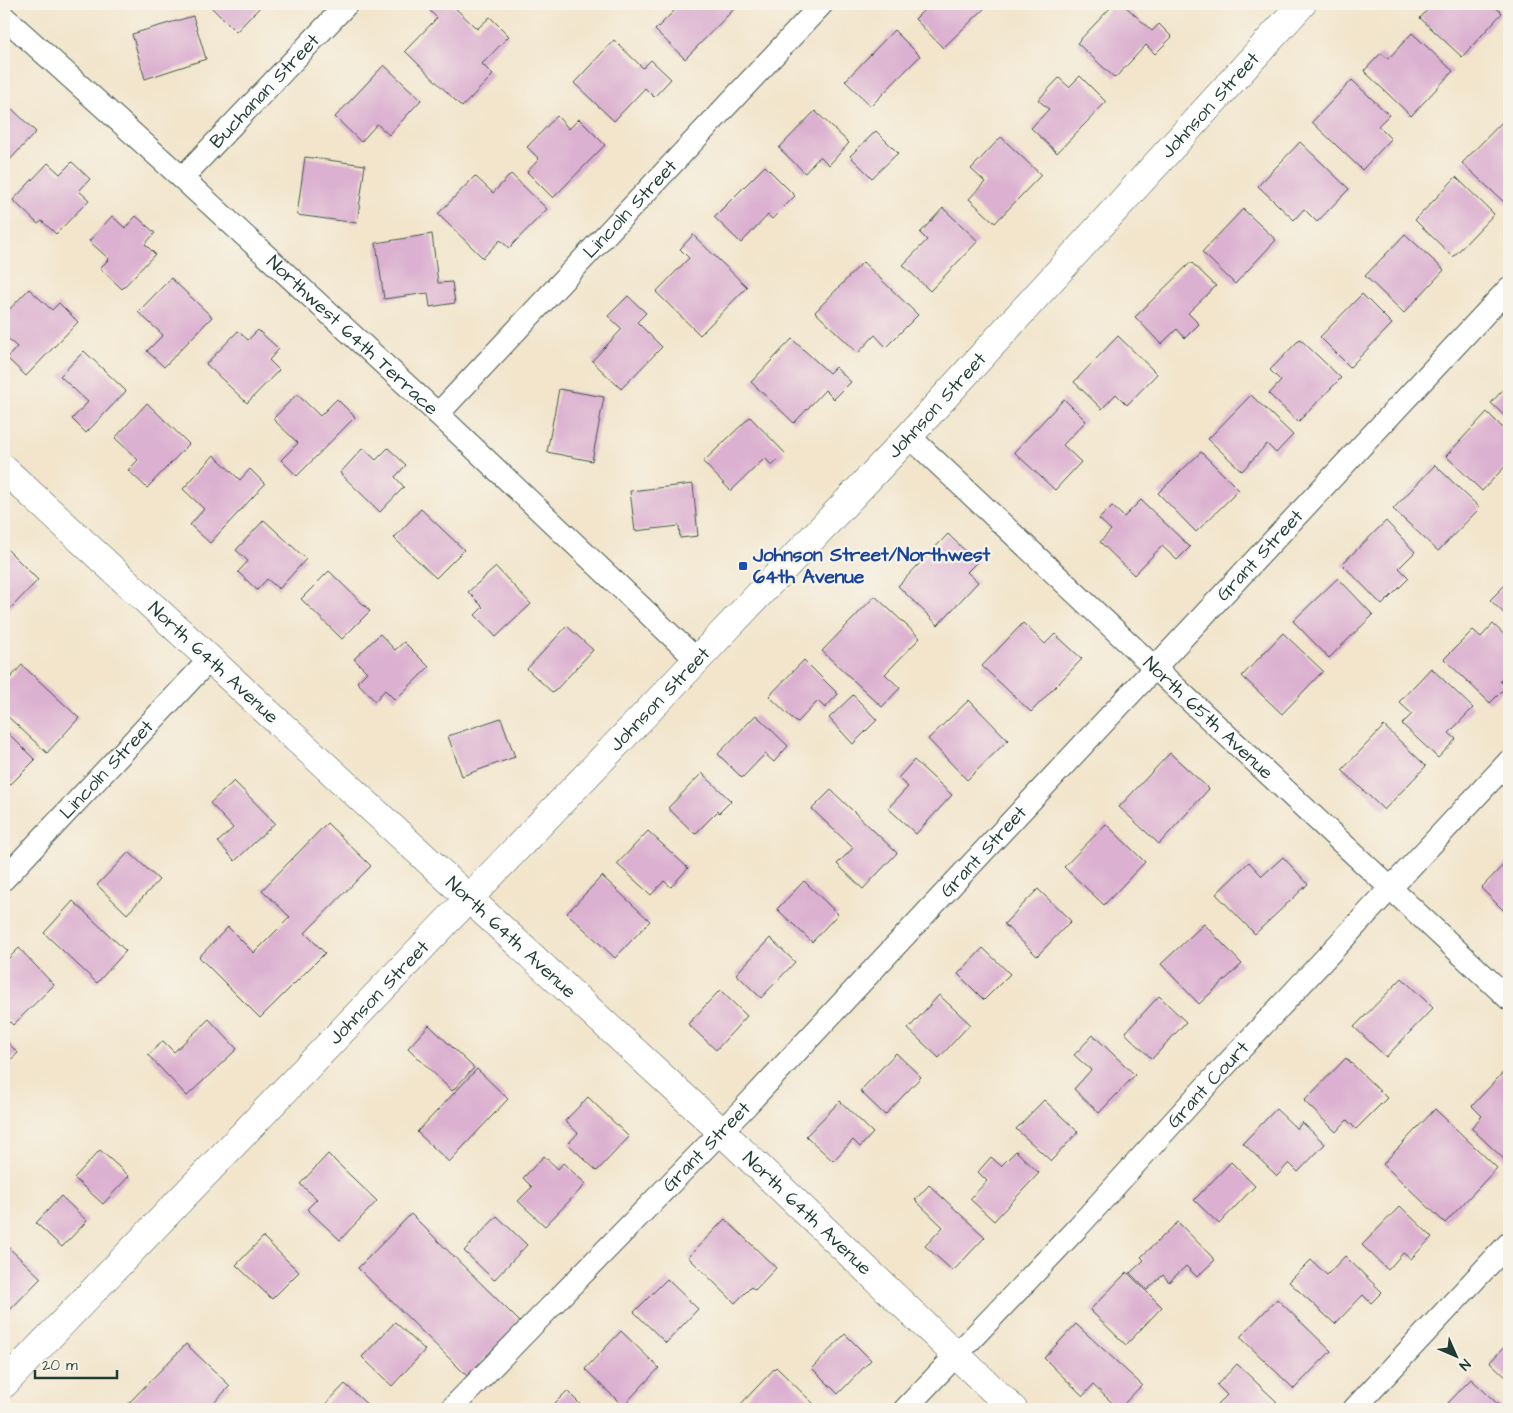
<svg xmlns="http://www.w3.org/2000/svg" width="1513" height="1413" font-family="'Architects Daughter',sans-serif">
  <rect width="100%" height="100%" fill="#f7f3e8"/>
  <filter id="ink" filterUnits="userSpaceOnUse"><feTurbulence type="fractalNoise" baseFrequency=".02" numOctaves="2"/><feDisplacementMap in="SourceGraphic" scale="10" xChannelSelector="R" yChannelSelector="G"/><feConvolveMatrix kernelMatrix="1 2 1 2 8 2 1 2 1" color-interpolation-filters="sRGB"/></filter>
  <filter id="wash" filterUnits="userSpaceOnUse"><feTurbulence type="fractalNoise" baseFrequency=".0096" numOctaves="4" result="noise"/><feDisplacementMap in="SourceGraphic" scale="20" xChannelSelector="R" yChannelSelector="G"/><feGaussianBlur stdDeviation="1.12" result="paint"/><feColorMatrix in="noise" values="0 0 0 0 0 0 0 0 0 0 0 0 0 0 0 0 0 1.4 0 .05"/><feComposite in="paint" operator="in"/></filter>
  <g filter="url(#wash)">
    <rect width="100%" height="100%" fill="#f2e5cc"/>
    <g id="blocks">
      <g fill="#dbb0d0">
        <polygon points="208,4 263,4 236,32"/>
        <polygon points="435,4 451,4 477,29 490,17 509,36 482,64 493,75 462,107 405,51 437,18 429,10"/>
        <polygon points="681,4 731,4 735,8 685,59 655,30"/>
        <polygon points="930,4 985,4 987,6 943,48 915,19"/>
        <polygon points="1114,4 1123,4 1152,31 1159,24 1172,37 1155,54 1146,45 1115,78 1077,43"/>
        <polygon points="1433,4 1492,4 1502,13 1462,57 1420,18"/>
        <polygon points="193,16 206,59 145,79 132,34"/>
        <polygon points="894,30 920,56 871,106 845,81"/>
        <polygon points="1412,33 1453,71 1411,116 1364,71 1381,53 1388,59"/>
        <polygon points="614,40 643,68 651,60 671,79 654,97 645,88 614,121 574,83"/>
        <polygon points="384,65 421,100 389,135 377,124 361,142 335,117"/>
        <polygon points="1080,76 1106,102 1057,153 1031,128 1049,109 1038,100 1059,78 1069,87"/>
        <polygon points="1352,80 1389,115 1378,126 1391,139 1362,170 1312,122"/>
        <polygon points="8,105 36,132 4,166 4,110"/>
        <polygon points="815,111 849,143 829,165 820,156 805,173 779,148"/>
        <polygon points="557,116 569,129 579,119 605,145 553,198 527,172 539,159 527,147"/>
        <polygon points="1506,118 1509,122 1509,200 1506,204 1462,163"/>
        <polygon points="876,131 898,153 872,178 850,156"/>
        <polygon points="1001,137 1041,175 995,223 969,199 985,182 971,169"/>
        <polygon points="1300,142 1349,189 1317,222 1304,209 1294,220 1258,186"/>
        <polygon points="305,157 365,165 357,223 297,215"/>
        <polygon points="72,162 90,179 79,191 89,200 56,234 42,221 38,224 13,200 48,163 60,174"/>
        <polygon points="765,166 795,196 772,219 768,215 741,243 714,217"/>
        <polygon points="511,174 547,209 509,248 500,240 483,258 438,214 475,176 493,193"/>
        <polygon points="1456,177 1494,214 1453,257 1415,220"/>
        <polygon points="943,208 978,241 930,291 903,265 927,240 920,233"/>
        <polygon points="1243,209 1276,240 1235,284 1202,252"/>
        <polygon points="112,216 125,228 136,216 155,233 145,244 155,254 122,289 100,268 109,259 89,241"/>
        <polygon points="432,234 438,283 452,282 455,303 430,307 428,293 384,299 376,243"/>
        <polygon points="1405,234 1444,270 1404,313 1365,276"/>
        <polygon points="693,235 747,287 700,335 656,292 689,258 680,249"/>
        <polygon points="863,262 918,315 886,347 875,335 858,353 815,312"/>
        <polygon points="1191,262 1216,286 1188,313 1199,324 1185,338 1177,329 1161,344 1135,317"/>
        <polygon points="171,278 212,317 164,367 147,351 163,335 138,312"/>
        <polygon points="29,289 52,310 59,303 78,322 26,376 7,358 17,347 4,335 4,315"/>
        <polygon points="1362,294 1392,324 1350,367 1320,337"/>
        <polygon points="628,296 646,313 637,322 662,347 621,389 592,361 622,329 608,316"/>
        <polygon points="258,330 279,349 269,360 279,370 247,403 206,364 238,331 248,340"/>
        <polygon points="1118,336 1157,374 1127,405 1116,394 1102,409 1074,382"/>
        <polygon points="792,339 829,373 835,367 851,382 834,399 825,390 794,423 751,382"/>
        <polygon points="1300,339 1341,378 1298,422 1269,394 1281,381 1270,370"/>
        <polygon points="84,351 126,391 86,433 72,419 88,402 60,376"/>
        <polygon points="1509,383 1509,420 1491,403"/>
        <polygon points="559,389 604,397 592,461 547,452"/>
        <polygon points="297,394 320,416 337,399 355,417 297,476 281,460 298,443 273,419"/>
        <polygon points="1251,395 1293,435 1276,453 1267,444 1242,471 1208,439"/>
        <polygon points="1064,399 1086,421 1063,445 1081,462 1055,490 1014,452"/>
        <polygon points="147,403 189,444 147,488 128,470 138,460 115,438"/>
        <polygon points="1487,412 1509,434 1509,462 1482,491 1446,456"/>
        <polygon points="750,417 785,453 772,466 765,458 731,491 703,462"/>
        <polygon points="363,448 376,460 388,448 406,465 395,477 404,487 380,512 340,473"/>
        <polygon points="1201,452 1239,490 1196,532 1158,493"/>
        <polygon points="214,455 240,480 250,469 265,484 210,543 190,525 204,509 183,489"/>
        <polygon points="1435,465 1480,508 1438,551 1393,509"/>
        <polygon points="693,484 698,536 680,538 679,526 635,531 630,491"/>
        <polygon points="1141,500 1190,547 1177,560 1162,546 1134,575 1100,542 1111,530 1099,519 1112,506 1124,517"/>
        <polygon points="421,509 464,550 436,578 394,538"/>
        <polygon points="264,520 306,559 279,589 267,579 257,590 238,572 248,561 236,550"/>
        <polygon points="1386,521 1415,552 1399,568 1409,578 1382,605 1342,564"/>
        <polygon points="948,534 977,562 967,572 978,582 938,625 898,586"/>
        <polygon points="4,546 38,580 5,614 4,613"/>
        <polygon points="496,567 531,604 496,637 475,615 483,607 468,592"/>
        <polygon points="329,571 370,611 342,639 301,599"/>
        <polygon points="1338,578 1373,615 1329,658 1293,621"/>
        <polygon points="1509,581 1509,618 1490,600"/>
        <polygon points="875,596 920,638 885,674 900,688 882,707 822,651"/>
        <polygon points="1023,623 1045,644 1055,634 1082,659 1031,712 982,666"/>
        <polygon points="1493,624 1509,639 1509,670 1500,681 1506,687 1490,703 1444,659 1473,630 1481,637"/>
        <polygon points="567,626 593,650 553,693 527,669"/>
        <polygon points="1283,633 1323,671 1282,714 1242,676"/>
        <polygon points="380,634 395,650 404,642 429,667 395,700 385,690 375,701 357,682 367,672 354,659"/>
        <polygon points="804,660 838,694 825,708 818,701 797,723 769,696"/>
        <polygon points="22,665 79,718 47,753 4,713 4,685"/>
        <polygon points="1431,668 1473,708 1449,733 1456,739 1438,758 1402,724 1412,714 1399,702"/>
        <polygon points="853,695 877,720 853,744 829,718"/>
        <polygon points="969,700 1008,740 967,780 928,739"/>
        <polygon points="756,715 788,746 774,762 765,754 742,778 718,754"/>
        <polygon points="501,718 515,757 462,776 448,736"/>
        <polygon points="1384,726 1426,766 1384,810 1342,770"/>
        <polygon points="4,729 35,760 4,791"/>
        <polygon points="1170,753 1209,789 1159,844 1119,807"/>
        <polygon points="914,760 952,795 916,834 888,808 908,787 898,778"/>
        <polygon points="702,773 731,801 719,813 718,811 695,834 668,808"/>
        <polygon points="234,781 275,823 235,861 218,842 233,828 210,803"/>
        <polygon points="831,790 897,853 863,889 837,864 853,848 812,809"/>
        <polygon points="327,823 371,866 305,933 325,953 260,1018 199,957 228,927 254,953 290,917 262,890"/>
        <polygon points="1106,824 1145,862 1104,905 1064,867"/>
        <polygon points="648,831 688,868 671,887 664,881 651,895 617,864"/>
        <polygon points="129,852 159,880 127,914 97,885"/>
        <polygon points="1283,857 1308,884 1255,934 1216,894 1249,862 1262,876"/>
        <polygon points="1509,859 1509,916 1481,888"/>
        <polygon points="602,876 650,921 615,958 567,913"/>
        <polygon points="804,881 838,914 812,942 777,909"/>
        <polygon points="1038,889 1071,921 1037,956 1004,924"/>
        <polygon points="73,901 126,951 97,983 44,933"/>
        <polygon points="1204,924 1242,964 1199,1004 1161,964"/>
        <polygon points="770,938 795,962 761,998 736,974"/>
        <polygon points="19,948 54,985 13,1025 4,1016 4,963"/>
        <polygon points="983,948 1010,974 984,1000 958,974"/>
        <polygon points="1402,978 1433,1008 1386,1057 1354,1027"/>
        <polygon points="720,990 747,1016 716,1050 688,1024"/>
        <polygon points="939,995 970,1024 939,1058 908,1029"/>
        <polygon points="1159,996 1186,1022 1152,1059 1125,1033"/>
        <polygon points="209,1019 237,1049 187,1096 148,1055 163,1041 174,1052"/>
        <polygon points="429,1025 474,1068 452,1091 408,1048"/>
        <polygon points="1093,1035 1135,1075 1099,1113 1074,1089 1091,1070 1074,1055"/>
        <polygon points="4,1039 18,1053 5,1065 4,1064"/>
        <polygon points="896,1053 921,1077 885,1115 860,1091"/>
        <polygon points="1346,1058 1387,1098 1356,1129 1347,1120 1336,1132 1304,1101"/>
        <polygon points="1509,1066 1509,1161 1508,1163 1471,1128 1482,1116 1472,1106"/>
        <polygon points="477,1069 508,1099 449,1162 417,1132"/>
        <polygon points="588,1097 629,1137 597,1171 568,1144 578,1133 565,1121"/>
        <polygon points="1044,1100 1078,1132 1051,1161 1016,1129"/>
        <polygon points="840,1101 873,1133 860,1147 853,1140 833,1161 806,1136"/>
        <polygon points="1276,1109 1297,1129 1302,1122 1325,1144 1298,1172 1289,1163 1277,1176 1243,1143"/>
        <polygon points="1435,1109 1497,1168 1445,1223 1383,1164"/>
        <polygon points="100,1150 129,1176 103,1204 74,1178"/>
        <polygon points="1016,1151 1039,1173 994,1221 970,1199 987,1181 978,1172 991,1157 1001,1166"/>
        <polygon points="328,1154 377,1201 340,1240 307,1209 317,1199 300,1184"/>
        <polygon points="544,1156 558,1169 563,1163 586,1184 545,1226 518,1201 532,1187 523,1178"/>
        <polygon points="1231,1162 1255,1186 1219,1224 1194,1200"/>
        <polygon points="929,1185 985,1237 953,1271 925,1246 943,1227 915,1200"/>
        <polygon points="61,1196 87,1221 62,1247 36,1223"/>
        <polygon points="1400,1206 1432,1237 1411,1259 1403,1253 1388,1270 1362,1245"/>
        <polygon points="411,1214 520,1322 467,1376 358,1268"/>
        <polygon points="497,1216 527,1245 494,1280 464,1251"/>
        <polygon points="725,1219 776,1268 755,1290 751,1287 735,1303 688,1257"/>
        <polygon points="1178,1222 1215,1260 1197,1277 1186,1266 1169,1282 1163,1275 1147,1290 1130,1273 1144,1260 1141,1257"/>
        <polygon points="263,1237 299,1272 272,1299 236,1265"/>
        <polygon points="7,1246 41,1278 6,1314 4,1312 4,1250"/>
        <polygon points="1345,1256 1382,1292 1371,1303 1363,1295 1335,1324 1289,1282 1311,1260 1327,1275"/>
        <polygon points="1127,1272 1162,1307 1126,1345 1090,1310"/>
        <polygon points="667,1279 698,1309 666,1343 634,1312"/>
        <polygon points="1277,1299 1331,1351 1294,1389 1240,1337"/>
        <polygon points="395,1322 425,1350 392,1386 362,1357"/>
        <polygon points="1076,1324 1142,1385 1119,1409 1093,1385 1083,1396 1044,1358"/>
        <polygon points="621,1331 659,1368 623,1406 585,1369"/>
        <polygon points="845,1334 871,1360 838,1394 812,1368"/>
        <polygon points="1509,1342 1509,1380 1490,1362"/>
        <polygon points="186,1344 230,1386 208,1409 123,1409"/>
        <polygon points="1237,1364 1277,1402 1270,1409 1213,1409 1227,1395 1217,1385"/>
        <polygon points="776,1367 819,1409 737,1408"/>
        <polygon points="1471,1379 1503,1409 1455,1409 1448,1403"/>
        <polygon points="345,1384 372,1409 321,1409"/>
        <polygon points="567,1391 585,1409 549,1409"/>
      </g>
    </g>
  </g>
  <g filter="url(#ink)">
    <use href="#blocks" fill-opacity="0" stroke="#3f564b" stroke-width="1"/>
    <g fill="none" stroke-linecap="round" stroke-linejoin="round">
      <defs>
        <g id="minor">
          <path id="s1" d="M4,17l178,161 256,236 259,246"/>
          <path id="s2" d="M182,178l165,-174"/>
          <path id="s3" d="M438,414l384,-410"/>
          <path id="s4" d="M909,436l247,233 353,330"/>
          <path id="s5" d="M4,879l206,-220"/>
          <path id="s6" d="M451,1409l294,-302 764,-819"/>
          <path id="s7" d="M905,1409l173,-182 118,-130 313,-336"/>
          <polyline points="1354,1409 1509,1243"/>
        </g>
        <g id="tertiary">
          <path id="s8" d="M4,469l718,663 291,277"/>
          <path id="s9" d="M4,1384l693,-724 212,-224 393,-432"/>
        </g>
      </defs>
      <use href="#minor" stroke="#3f564b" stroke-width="24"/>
      <use href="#tertiary" stroke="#3f564b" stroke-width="29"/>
      <use href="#minor" stroke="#fff" stroke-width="22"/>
      <use href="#tertiary" stroke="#fff" stroke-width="28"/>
    </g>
  </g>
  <rect fill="#1a4fb4" stroke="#f7f3e8" stroke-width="2" x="738" y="561" width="10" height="10" rx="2.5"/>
  <g text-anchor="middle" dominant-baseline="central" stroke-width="4.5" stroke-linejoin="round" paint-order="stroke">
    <g font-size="19" fill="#1f3d34" stroke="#f7f3e8">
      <text stroke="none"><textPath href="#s2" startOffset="120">Buchanan Street</textPath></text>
      <text stroke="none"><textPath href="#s9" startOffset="1758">Johnson Street</textPath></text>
      <text stroke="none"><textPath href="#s3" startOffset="281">Lincoln Street</textPath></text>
      <text stroke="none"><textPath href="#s1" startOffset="472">Northwest 64th Terrace</textPath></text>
      <text stroke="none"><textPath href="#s9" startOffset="1352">Johnson Street</textPath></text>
      <text stroke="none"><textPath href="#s6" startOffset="1176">Grant Street</textPath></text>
      <text stroke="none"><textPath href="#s8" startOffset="285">North 64th Avenue</textPath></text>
      <text stroke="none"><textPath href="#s9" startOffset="948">Johnson Street</textPath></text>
      <text stroke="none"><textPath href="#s4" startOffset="411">North 65th Avenue</textPath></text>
      <text stroke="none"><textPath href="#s5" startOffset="150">Lincoln Street</textPath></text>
      <text stroke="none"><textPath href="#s6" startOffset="771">Grant Street</textPath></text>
      <text stroke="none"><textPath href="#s8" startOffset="690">North 64th Avenue</textPath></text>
      <text stroke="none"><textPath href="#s9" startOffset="542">Johnson Street</textPath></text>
      <text stroke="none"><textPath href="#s7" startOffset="444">Grant Court</textPath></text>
      <text stroke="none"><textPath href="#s6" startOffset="366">Grant Street</textPath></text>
      <text stroke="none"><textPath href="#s8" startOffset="1095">North 64th Avenue</textPath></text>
    </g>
    <g font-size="19" font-weight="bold" fill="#164399" stroke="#f7f3e8" text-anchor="start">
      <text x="753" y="555">Johnson Street/Northwest<tspan x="753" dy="22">64th Avenue</tspan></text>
    </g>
  </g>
  <rect width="1513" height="1413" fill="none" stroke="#f7f3e8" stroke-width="20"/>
  <g transform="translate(1456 1356) rotate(135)" stroke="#f7f3e8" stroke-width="4" paint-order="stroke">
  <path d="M0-4L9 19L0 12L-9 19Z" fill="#1f3d34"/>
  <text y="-8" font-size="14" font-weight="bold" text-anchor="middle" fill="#1f3d34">N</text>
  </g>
  <path d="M35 1370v8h82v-8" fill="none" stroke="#1f3d34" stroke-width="2.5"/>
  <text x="42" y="1370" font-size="15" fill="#1f3d34" stroke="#f7f3e8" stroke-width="4" paint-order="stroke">20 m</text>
</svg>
